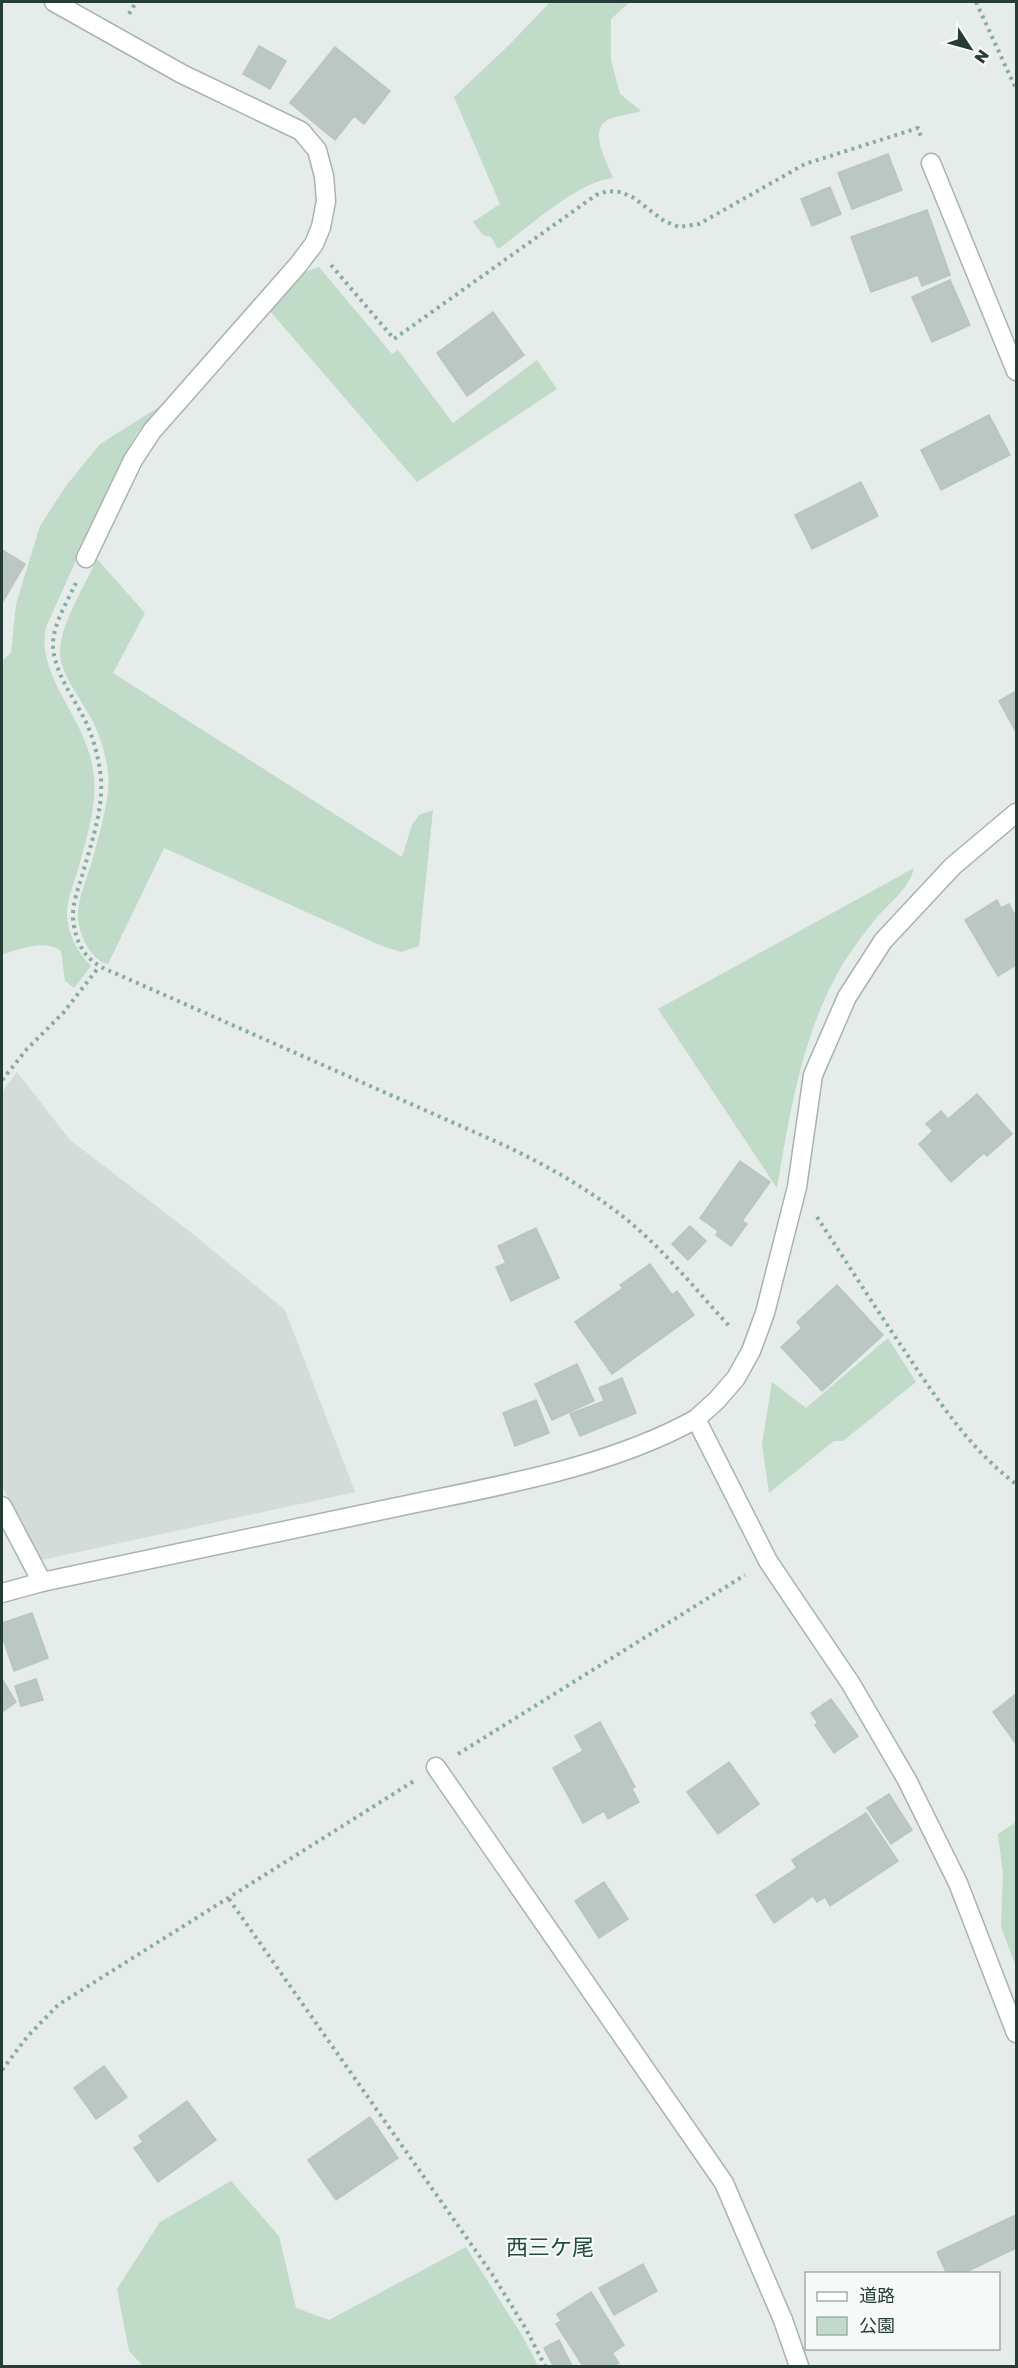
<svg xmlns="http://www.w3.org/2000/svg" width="1018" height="2368" font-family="'Golos Text','Noto Sans JP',sans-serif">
  <rect width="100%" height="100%" fill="#e5ece9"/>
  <polygon fill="#d3dcd8" points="17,1072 70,1140 193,1234 285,1310 355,1492 37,1561 2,1485 2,1092"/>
  <g fill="#c0dbc7">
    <path d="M550,2h80l-19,17v41l9,34 21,17c-9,3 -20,4 -29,7 -27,9 -5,43 1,60 -35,3 -85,50 -115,71l-7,-12 -8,-2 -10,-13 27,-18 -46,-107 56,-53z"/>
    <polygon points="319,267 392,354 398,350 453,423 537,360 557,389 417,482 270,311 305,272"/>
    <path d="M162,405l-25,28 -18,32 -73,162c-1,7 -2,15 -1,23 7,45 45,77 49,128 3,31 -9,65 -17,95 -4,12 -10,27 -10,40 0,20 10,39 24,53l-17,22 -9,-7 -4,-30c-16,-12 -42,-2 -59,4v-294l9,-8 5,-49 24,-78 26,-40 34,-42z"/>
    <path d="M97,559l48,54 -32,60 289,184 10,-32 7,-10 14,-5 -14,136 -18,6 -19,-6 -218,-98 -56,116c-18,-3 -32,-35 -30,-52 1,-15 7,-29 12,-44 7,-25 14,-49 18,-75 3,-23 -6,-55 -17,-75 -11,-21 -33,-46 -31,-70 3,-28 25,-63 37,-89z"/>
    <path d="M914,868c-5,22 -27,36 -41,54 -14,18 -30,39 -40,60 -33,64 -44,136 -56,206l-119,-179z"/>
    <polygon points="888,1338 916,1382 843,1441 834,1441 769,1493 762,1444 772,1382 806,1408"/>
    <polygon points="1016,1822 1016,1926 1015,1929 1016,1967 1001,1927 1003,1873 998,1834"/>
    <polygon points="231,2181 279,2236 296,2308 329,2320 466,2247 523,2337 538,2366 143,2366 129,2351 117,2289 160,2222"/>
  </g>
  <g fill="#bac7c2" stroke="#b8c5c0" stroke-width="1.5">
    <polygon points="259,46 286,61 270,89 243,74"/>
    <polygon points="335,47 390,91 364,124 354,116 335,140 290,103"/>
    <polygon points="888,154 902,190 852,209 838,173"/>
    <polygon points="830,187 841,214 812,226 801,199"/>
    <polygon points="927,210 950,275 922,286 918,275 871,292 851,237"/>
    <polygon points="950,280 970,325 932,342 912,297"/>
    <polygon points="493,312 524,355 467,396 437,353"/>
    <polygon points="989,415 1010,455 941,490 921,450"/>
    <polygon points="861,482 878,516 812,549 795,515"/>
    <polygon points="2,550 25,564 2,603"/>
    <polygon points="1016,691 1016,732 999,701"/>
    <polygon points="997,900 1001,908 1009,904 1016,917 1014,922 1016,927 1016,965 998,976 965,920"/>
    <polygon points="977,1094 1012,1134 987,1156 984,1153 951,1182 919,1144 933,1131 926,1124 941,1111 948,1119"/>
    <polygon points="740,1161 770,1182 742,1221 747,1224 731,1246 716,1235 718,1231 700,1218"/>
    <polygon points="690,1226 706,1241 688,1260 672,1244"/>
    <polygon points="536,1228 559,1278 511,1301 496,1267 506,1263 498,1246"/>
    <polygon points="650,1264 672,1295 677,1291 694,1315 612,1374 575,1322 623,1288 620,1285"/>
    <polygon points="837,1285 883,1335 822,1391 781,1347 802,1328 797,1322"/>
    <polygon points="577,1364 594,1401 552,1420 535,1384"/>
    <polygon points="622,1378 636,1413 580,1436 570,1414 604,1401 599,1388"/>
    <polygon points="536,1400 549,1433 515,1446 503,1413"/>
    <polygon points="32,1613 48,1658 14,1671 2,1636 2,1623"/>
    <polygon points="2,1679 16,1702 2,1712"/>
    <polygon points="36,1679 43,1700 21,1706 15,1686"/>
    <polygon points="1016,1694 1016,1744 993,1712"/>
    <polygon points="831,1699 858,1736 834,1753 815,1725 818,1723 811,1713"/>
    <polygon points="600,1722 635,1787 632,1789 639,1802 608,1819 604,1811 583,1823 553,1768 583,1751 575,1736"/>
    <polygon points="729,1762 759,1804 718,1834 687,1792"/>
    <polygon points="889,1794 912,1830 891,1844 867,1808"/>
    <polygon points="866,1813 898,1861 830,1906 825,1897 817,1902 813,1896 774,1923 756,1895 797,1868 792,1860"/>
    <polygon points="604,1882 628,1919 599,1938 575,1901"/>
    <polygon points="104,2066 127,2097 96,2119 74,2088"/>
    <polygon points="187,2101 216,2140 158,2182 134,2148 143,2142 139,2136"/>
    <polygon points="370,2117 398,2158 336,2200 308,2160"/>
    <polygon points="1016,2215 1016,2248 962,2274 947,2274 937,2252"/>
    <polygon points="643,2264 657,2291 614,2315 599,2288"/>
    <polygon points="591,2292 624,2345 612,2353 619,2363 613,2366 583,2366 556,2324 561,2321 557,2314"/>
    <polygon points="559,2340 572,2366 553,2366 544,2348"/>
  </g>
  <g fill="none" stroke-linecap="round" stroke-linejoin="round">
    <defs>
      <g id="minor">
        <polyline points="54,2 182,74 301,131 317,150 324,176 326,201 321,227 314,244 298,265 152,431 133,460 86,558"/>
        <polyline points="931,163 1016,371"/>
        <polyline points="696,1419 717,1400 736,1378 751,1351 765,1313 797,1187 813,1075 847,997 883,941 953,866 1016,813"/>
        <polyline points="2,1506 42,1582"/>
        <path d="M2,1593l40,-11c119,-25 237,-50 355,-75 99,-21 211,-39 299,-88l72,142 83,123 56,96 51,103 58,150"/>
        <polyline points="436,1767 724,2183 783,2320 799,2366"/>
      </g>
    </defs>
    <use href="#minor" stroke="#a8b4b0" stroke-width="21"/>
    <g stroke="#89aca1" stroke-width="4" stroke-dasharray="3 4.5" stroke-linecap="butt">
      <polyline points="976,2 1016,89"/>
      <polyline points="129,14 136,2"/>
      <polyline points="331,265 394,339 596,195 608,191 621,192 634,198 664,221 679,227 699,224 805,164 918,128 922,140"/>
      <path d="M76,583c-9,19 -24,43 -23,64 2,27 21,51 33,75 8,18 13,37 15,57 2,30 -9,62 -17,90 -5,19 -14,37 -10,57 5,27 18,39 43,48l389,172c41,20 79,41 115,69 41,32 75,75 110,113"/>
      <polyline points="2,1080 27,1049 64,1012 98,968"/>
      <path d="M817,1217c28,43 56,87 85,130 33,49 67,102 114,137"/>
      <polyline points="458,1754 745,1575"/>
      <polyline points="229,1899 492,2274 526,2329 545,2366"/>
      <polyline points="2,2070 27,2037 58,2005 414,1781"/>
    </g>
    <use href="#minor" stroke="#fff" stroke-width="18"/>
  </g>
  <g text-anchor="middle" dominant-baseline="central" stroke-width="4.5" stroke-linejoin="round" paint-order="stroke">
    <g font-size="22" fill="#244c42" stroke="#f5f9f7">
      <text x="550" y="2246">西三ケ尾</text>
    </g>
  </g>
  <rect width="1018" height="2368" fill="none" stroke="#263c36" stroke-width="6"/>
  <rect x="805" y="2272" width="195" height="78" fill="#f5f9f7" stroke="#a2adaa" stroke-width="1.5"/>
  <rect x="817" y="2292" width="30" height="9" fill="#ffffff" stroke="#a2adaa" stroke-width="1.5"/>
  <text x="859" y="2302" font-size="18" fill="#263c36">道路</text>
  <rect x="817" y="2317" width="30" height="18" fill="#c0dbc7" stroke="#a2adaa" stroke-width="1.5"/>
  <text x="859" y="2332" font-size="18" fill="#263c36">公園</text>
  <g transform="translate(970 48) rotate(126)" stroke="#f5f9f7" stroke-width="4.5" paint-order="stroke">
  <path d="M0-4.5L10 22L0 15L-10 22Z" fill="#263c36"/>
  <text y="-9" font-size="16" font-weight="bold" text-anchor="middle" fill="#263c36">N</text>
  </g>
</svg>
